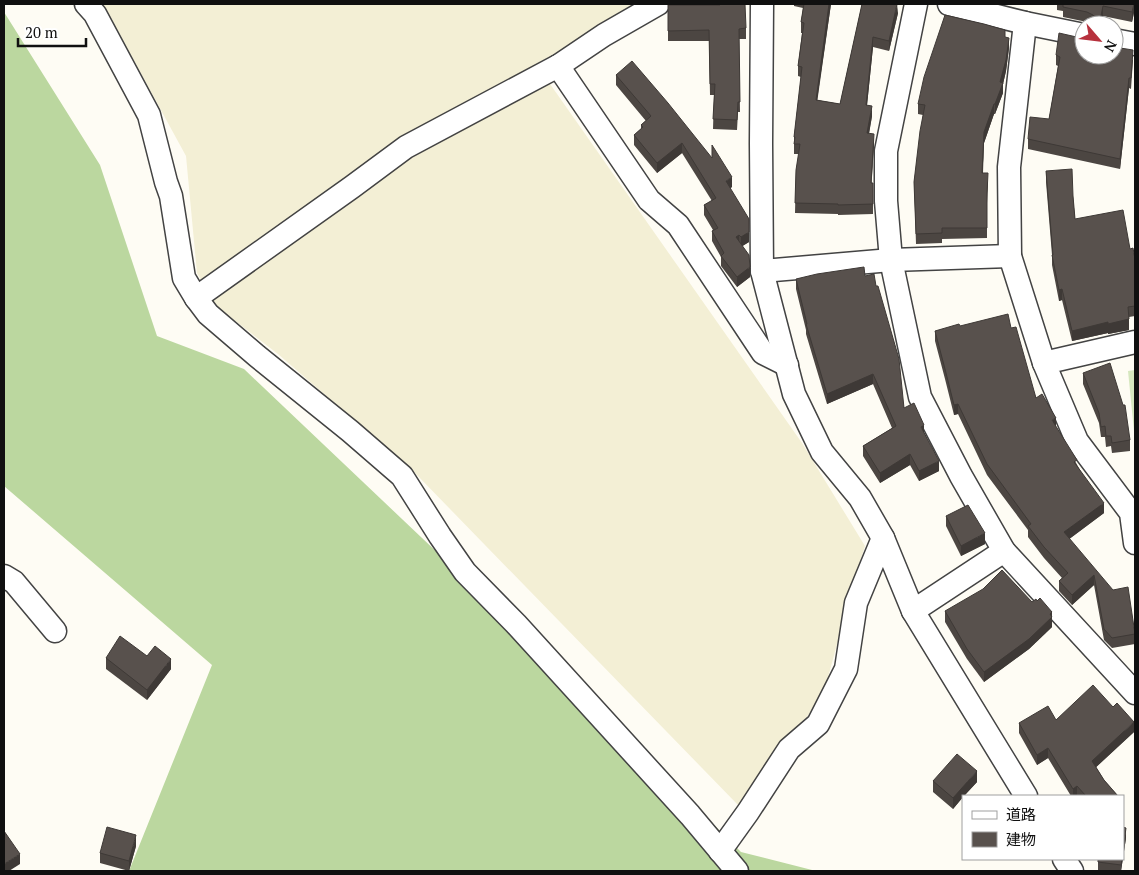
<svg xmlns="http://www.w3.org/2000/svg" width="1139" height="875" font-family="'PT Serif','Noto Sans JP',serif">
  <rect width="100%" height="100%" fill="#fefcf4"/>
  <polygon fill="#f3efd5" points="103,4 645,4 536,64 802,443 865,546 853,585 823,696 738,805 415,473 278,354 216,306 197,273 186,156"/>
  <polygon fill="#d6e7bf" points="1135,370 1135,441 1128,371"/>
  <polygon fill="#bbd79f" points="4,12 100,165 157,336 244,369 541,651 741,852 816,871 129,871 212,665 4,486"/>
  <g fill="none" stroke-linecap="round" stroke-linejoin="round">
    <defs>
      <g id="minor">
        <polyline points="86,4 95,14 149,115 166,182 171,196 184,278 196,298 208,314 257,356 350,431 402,476 440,536 465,572 516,624 690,815 737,871"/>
        <polyline points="762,4 761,143 762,271 794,394 822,452 860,498 883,538 913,611 1026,796"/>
        <polyline points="916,4 886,151 886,201 891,260 920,397 961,476 1004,551 1135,693"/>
        <polyline points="949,4 1025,23 1084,35"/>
        <polyline points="1025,23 1009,167 1010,256 1044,363"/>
        <polyline points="1114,40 1135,44"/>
        <polyline points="558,66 649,200 678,225 763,353 787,365"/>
        <polyline points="762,271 891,260 1010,256"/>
        <polyline points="196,298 352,187 406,147 558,66 604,35 658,4"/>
        <polyline points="1135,342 1044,363 1077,441 1131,513 1135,543"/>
        <polyline points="4,576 14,582 55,631"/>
        <polyline points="913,611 1004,551"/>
        <polyline points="720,851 748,812 789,749 818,724 846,669 856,603 883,538"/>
        <polyline points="1064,859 1072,871"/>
      </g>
    </defs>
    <use href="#minor" stroke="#434343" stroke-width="25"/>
    <use href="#minor" stroke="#fff" stroke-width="22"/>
  </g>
  <g fill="#4c4642">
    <polygon points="794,4 831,4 817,100 840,104 862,4 898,13 889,51 873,47 867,105 872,116 869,134 874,144 871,183 873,183 873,214 838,215 838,214 795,213 796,170 799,154 794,154 794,137 801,77 798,76 798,66 802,33 801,33 801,22 803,8 794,6"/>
    <polygon points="1057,4 1135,4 1135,8 1132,22 1103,16 1101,25 1092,25 1087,22 1063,17 1063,11 1057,10"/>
    <polygon points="668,5 746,28 746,39 739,39 740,112 738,112 737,130 713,129 714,95 710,95 709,41 668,41"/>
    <polygon points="1081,38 1084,55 1133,60 1131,89 1129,88 1120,169 1028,149 1028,139 1049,119 1058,66 1056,65 1056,55"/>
    <polygon points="1009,48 1006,71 1003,84 1003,93 995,114 994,114 984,143 983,173 988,184 987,203 987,238 942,239 942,243 916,244 914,182 923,115 918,114 918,104"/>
    <polygon points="616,75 732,187 730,188 749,242 742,246 750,277 737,287 721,266 721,257 712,241 712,231 713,230 704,215 704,205 712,201 682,153 657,173 634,145 634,135 641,129 641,125 646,121 616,85"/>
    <polygon points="1046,171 1073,196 1075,219 1135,259 1135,316 1129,317 1129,330 1108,334 1108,333 1072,341 1062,300 1059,301 1052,265 1052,255 1046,182"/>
    <polygon points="865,276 876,286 904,408 924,433 939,471 919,481 910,465 880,483 863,456 863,446 892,428 873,384 827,404 806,334 806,330 796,289 796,279"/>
    <polygon points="960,326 1011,328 1036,398 1056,427 1104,513 1069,539 1135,632 1135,644 1112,648 1104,640 1094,585 1072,605 1059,591 1059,581 1062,578 1044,558 1028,537 1028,530 987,475 958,414 954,415 945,379 935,341 935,331"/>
    <polygon points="1083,373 1130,440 1130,451 1112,453 1111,446 1106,447 1105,437 1101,437 1099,423 1083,384"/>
    <polygon points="946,516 985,544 961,556 946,526"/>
    <polygon points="1032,602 1052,612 1052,627 1029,649 984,682 967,659 945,622 945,611"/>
    <polygon points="147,656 171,669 147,700 106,669 106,658"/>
    <polygon points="1056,720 1134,732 1096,767 1104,780 1118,796 1071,796 1048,758 1037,765 1019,733 1019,723"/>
    <polygon points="933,781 977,782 964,796 963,796 963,797 953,809 933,792"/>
    <polygon points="1126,838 1121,871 1098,871 1098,862"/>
    <polygon points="136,846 129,871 100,863 100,853"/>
  </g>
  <g fill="#3e3936">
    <polygon points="829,4 831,4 816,110 816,100"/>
    <polygon points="897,4 898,13 889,51 889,41"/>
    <polygon points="1134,4 1135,4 1135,8 1132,22 1132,12"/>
    <polygon points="1103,6 1103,16 1101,25 1099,25"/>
    <polygon points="873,37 873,47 866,115 866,105"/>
    <polygon points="1009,38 1009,48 1006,71 1003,84 1003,93 995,114 995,104 1000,82"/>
    <polygon points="1129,78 1129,88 1120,169 1120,159"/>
    <polygon points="994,104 994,114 984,143 982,183 984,132"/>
    <polygon points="872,106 872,116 867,144 867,133"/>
    <polygon points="874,134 874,144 871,194 871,183"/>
    <polygon points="682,143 682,153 657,173 657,163"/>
    <polygon points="732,177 732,187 726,191 726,181"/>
    <polygon points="749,232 749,242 741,247 741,237"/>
    <polygon points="739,235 739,245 736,237"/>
    <polygon points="750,267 750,277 737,287 737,277"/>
    <polygon points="1062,289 1062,300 1059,301 1059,290"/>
    <polygon points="1129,319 1129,330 1108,334 1108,324"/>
    <polygon points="1108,322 1108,333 1072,341 1072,331"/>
    <polygon points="873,374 873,384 827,404 827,394"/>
    <polygon points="958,404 958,414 954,415 954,405"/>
    <polygon points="1056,418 1056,428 1052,420"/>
    <polygon points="924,425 924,435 921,427"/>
    <polygon points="910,454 910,465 880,483 880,473"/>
    <polygon points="939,461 939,471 919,481 919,471"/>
    <polygon points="1104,503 1104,513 1064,543 1064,532"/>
    <polygon points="985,533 985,544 961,556 961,546"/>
    <polygon points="1094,575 1094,585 1072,605 1072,595"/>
    <polygon points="1052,612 1052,627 1029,649 984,682 984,672"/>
    <polygon points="171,659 171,669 147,700 147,690"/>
    <polygon points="1134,722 1134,732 1092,771 1092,761"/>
    <polygon points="1048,748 1048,758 1037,765 1037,755"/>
    <polygon points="977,771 977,782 964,796 963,796 963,797 953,809 953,798"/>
    <polygon points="1077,786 1077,796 1073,796 1073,789"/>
    <polygon points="1126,828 1126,838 1121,871 1121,865 1122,859 1123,859 1123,850"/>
    <polygon points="136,835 136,846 129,871 129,861"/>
    <polygon points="20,854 20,864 9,871 4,871 4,864"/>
  </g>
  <g fill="#58514d" stroke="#3e3936">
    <polygon points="720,4 745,4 746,28 739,29 740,102 738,102 737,120 713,119 715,84 710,84 709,30 668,31 668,5 720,5"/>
    <polygon points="804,4 829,4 816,100 840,104 862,4 897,4 889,41 873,37 866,105 872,106 867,133 874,134 871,183 873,183 873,204 838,205 838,204 795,203 796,170 800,144 794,144 795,137 794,137 802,67 798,66 804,23 801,22"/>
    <polygon points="1063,4 1134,4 1132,12 1103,6 1099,25 1097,25 1096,20 1093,15 1087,12 1063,7"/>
    <polygon points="945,15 984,24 1005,30 1005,37 1009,38 1006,60 1000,82 1003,83 995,104 994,104 984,132 982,173 988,173 987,193 987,228 942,228 942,233 916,234 914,182 920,131 925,105 918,104 924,77"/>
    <polygon points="1059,33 1081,38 1084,37 1084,55 1114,55 1114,47 1133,50 1131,78 1129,78 1120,159 1028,139 1030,117 1049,119 1060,57 1056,55"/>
    <polygon points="632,61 668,103 712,158 712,145 732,177 726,181 749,219 749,232 741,237 739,235 736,237 749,255 750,267 737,277 721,256 724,253 712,231 718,228 704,205 716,198 682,143 657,163 634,135 643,127 641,125 651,116 616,75"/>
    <polygon points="1072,169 1073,196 1075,219 1123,210 1130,249 1133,248 1135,259 1135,306 1128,307 1129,319 1108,324 1108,322 1072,331 1062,289 1059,290 1052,255 1053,255 1046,171"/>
    <polygon points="864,267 865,276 874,274 876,286 878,286 899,359 904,408 914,403 924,425 921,427 939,461 919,471 910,454 880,473 863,446 896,426 873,374 827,394 806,324 807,324 796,279 817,274"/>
    <polygon points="1008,314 1011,328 1016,327 1036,398 1042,394 1056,418 1052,420 1077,460 1074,462 1104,503 1064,532 1113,590 1128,587 1135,634 1112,638 1104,629 1094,575 1072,595 1059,581 1068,573 1044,547 1028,526 1031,524 987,464 958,404 954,405 945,369 935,331 959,324 960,326"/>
    <polygon points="1110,363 1123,405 1125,405 1130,440 1112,443 1111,436 1106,436 1105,426 1101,427 1099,413 1083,373"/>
    <polygon points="968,505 985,533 961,546 946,516"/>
    <polygon points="1002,570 1032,602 1036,599 1037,601 1040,598 1052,612 1050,614 1052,617 1029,639 984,672 967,649 945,611 983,589"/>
    <polygon points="120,636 147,656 155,646 171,659 147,690 106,658"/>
    <polygon points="1093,685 1113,707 1117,703 1134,722 1092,761 1104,780 1118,796 1086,796 1077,786 1073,789 1048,748 1037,755 1019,723 1048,706 1056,720"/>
    <polygon points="957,754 977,771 953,798 933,781"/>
    <polygon points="107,827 136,835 129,861 100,853"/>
    <polygon points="1123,827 1126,828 1123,850"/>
    <polygon points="4,831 20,854 4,864"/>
    <polygon points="1098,859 1122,859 1121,865 1098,862"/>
  </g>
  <rect width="1139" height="875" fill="none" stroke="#101010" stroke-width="10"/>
  <rect x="962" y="795" width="162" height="65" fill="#ffffff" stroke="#9f9f9f"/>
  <rect x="972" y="811" width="25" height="8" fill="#ffffff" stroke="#9f9f9f"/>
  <text x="1006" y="820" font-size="15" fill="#101010">道路</text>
  <rect x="972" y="832" width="25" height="15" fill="#58514d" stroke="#9f9f9f"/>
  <text x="1006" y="845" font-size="15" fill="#101010">建物</text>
  <g transform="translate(1099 40) rotate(118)"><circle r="24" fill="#ffffff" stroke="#9f9f9f"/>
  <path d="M0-4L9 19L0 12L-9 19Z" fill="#b7313d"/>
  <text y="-8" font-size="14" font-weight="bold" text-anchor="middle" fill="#101010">N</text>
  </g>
  <path d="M18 38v8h68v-8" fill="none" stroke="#101010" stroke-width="2.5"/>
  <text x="25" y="38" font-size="15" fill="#101010" stroke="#ffffff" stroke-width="4" paint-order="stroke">20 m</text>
</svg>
